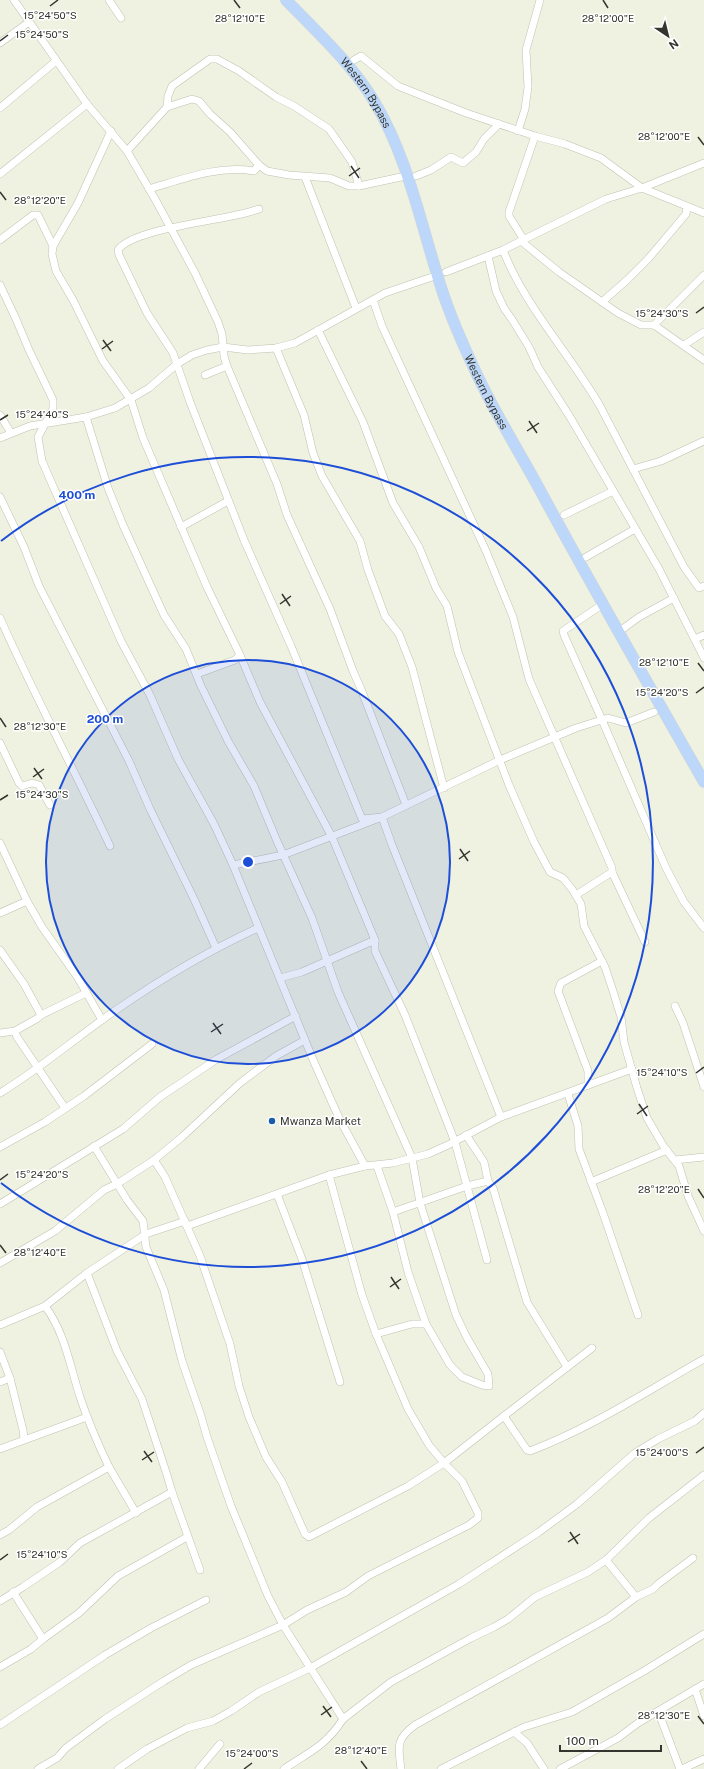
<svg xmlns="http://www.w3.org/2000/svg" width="704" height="1769" font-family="'Public Sans',sans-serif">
  <rect width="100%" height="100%" fill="#eff2e0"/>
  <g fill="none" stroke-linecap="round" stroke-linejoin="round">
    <defs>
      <g id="street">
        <polyline points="14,0 87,104 127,151 155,199 195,273 218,322 222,334 224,356 227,366 277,484 287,515 330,609 353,671 361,689 406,805"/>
        <polyline points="109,0 121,18"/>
        <polyline points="0,43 29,22"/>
        <polyline points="354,60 361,56 398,86 466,113 535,136 565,144 601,158 642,188 704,213"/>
        <polyline points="167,107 168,96 172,86 210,59 217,59 239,71 276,97 294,106 329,129 352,162 359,186"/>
        <polyline points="0,108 56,61"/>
        <polyline points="111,131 78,203 53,246 52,254 56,271 73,300 103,361 131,400 143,438 207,587 240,655 235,660 197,674"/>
        <polyline points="518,131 525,109 528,87 526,50 540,0"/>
        <polyline points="127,151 167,107 192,99 199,101 210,114 230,132 259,165 267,171 289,175 330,178 349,186 359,186 401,177"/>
        <polyline points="704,163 642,188 606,199 521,241 559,272 618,313 641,325 654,325 704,360"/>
        <polyline points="0,174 87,104"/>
        <polyline points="416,176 431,170 451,157 463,163 476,152 484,139 499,124"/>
        <polyline points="305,177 356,308"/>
        <path d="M149,189c34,-10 69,-24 105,-18l5,-6"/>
        <path d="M259,209c-31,12 -125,18 -141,41l1,5 28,58 26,40 17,49 54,138 47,106 71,173 20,-2 10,28 109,272"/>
        <polyline points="0,240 33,215 38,215 53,246"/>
        <polyline points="524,240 509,216 509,212 535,136"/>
        <path d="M503,250c22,57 67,104 97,156l84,161 15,21 5,-2"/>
        <polyline points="488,256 496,291 504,308 513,321 529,347 538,367 570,417 659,569 704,658"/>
        <polyline points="446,272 503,250 521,241"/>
        <polyline points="0,285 16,319 29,350 53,400 53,409 38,437 42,461 121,641 150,695 178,759 214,824 233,865 314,1062 339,1118 365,1166 329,1175 187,1226"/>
        <polyline points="373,300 382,326 486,551 513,617 529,679 612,868 612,872 645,942"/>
        <polyline points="602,302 627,280 648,259 681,220 686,214 687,207"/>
        <polyline points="654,325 704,275"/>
        <polyline points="318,330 363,422 393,503 419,547 436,588 447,606 458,652 509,785 534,842 550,872 563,878 572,889 581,904 584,926 605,967 613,991 621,1017 624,1042 637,1088 647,1118 664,1147 679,1166 688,1196 704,1231"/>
        <polyline points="684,345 704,332"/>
        <polyline points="276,348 304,415 313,453 322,476 360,541 368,570 385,616 399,634 412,667 444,788"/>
        <polyline points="205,375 227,366"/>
        <polyline points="0,415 11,433"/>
        <polyline points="86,417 108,488 123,525 164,615 186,649 201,686 228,741 254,786 277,841 312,918 338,992 412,1158 420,1203 456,1315 466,1336 488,1374 489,1386 482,1385 462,1377 450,1365 426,1324 408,1272 393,1212 377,1166"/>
        <polyline points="0,438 30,426 86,417 115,408 149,388 177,364 192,355 207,350 223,347 248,350 276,348 295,343 385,293 432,277"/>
        <polyline points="633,469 661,461 704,441"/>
        <polyline points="0,497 24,547 39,586 129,761 150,809 194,899 216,948"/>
        <polyline points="564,515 613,491"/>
        <polyline points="181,527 228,501"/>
        <polyline points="586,557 635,529"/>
        <polyline points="603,604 563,631 564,635 602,720 666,868 684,902 704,928"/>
        <path d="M0,618c34,77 74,151 110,228"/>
        <polyline points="624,628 639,617 674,598"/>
        <polyline points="695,639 704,635"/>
        <polyline points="240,655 260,702 332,837 375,940 375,951 405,1015 455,1142 487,1260"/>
        <polyline points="0,743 19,783 22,786 32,783 39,785 50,805"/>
        <polyline points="0,843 27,901 0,913"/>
        <polyline points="233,865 283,855 382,817 500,760 576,728 608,718 626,723 654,712"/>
        <polyline points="576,895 612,872"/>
        <polyline points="27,901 42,927 78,978 102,1020"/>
        <polyline points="0,950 24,984 41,1015"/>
        <polyline points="280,978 302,972 375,940"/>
        <polyline points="675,1006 683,1023 704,1087"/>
        <polyline points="15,1031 17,1037 65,1108"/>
        <polyline points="0,1033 15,1031 38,1018 41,1015 86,993"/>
        <polyline points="588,1085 588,1071 558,991 561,983 602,961"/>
        <path d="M0,1093c41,-25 77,-56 116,-83 45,-31 92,-59 142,-82"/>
        <polyline points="568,1094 578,1126 579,1149 603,1213 638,1315"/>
        <polyline points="466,1135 484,1162 488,1181 493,1188 527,1302 567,1367"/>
        <polyline points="94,1146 127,1200 143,1221 146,1247 164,1290 182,1361 201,1416 207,1437 231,1506 268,1596 283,1625 343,1719 391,1682 471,1638 494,1627 508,1619 535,1597 588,1572 606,1560 649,1518 704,1475"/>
        <polyline points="0,1147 45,1122 84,1096 152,1044"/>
        <polyline points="154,1160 165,1177 200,1256 230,1344 239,1386 249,1417 266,1457 282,1482 305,1534 309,1537 408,1486 444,1463 429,1445 408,1409 376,1334 362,1295 329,1175"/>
        <polyline points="675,1160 704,1157"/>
        <polyline points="365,1166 393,1163 428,1154 448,1145 501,1117 632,1069"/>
        <polyline points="591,1182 667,1150"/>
        <polyline points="277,1194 302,1259 340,1382"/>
        <polyline points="0,1204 123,1129 160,1097 217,1059 296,1016"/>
        <polyline points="393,1212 467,1186 488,1181"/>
        <polyline points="0,1263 55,1231 104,1190 117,1184 154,1160 182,1137 240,1083 276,1056 305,1040"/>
        <polyline points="87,1273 117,1351 142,1399 167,1475 172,1492 200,1570"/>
        <path d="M45,1306c20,27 25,60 35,91 8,24 18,47 29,70"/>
        <polyline points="0,1325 45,1306 87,1273 146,1234 185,1221"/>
        <polyline points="376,1334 412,1324 426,1324"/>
        <polyline points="0,1352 10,1378 23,1430 24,1439"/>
        <polyline points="0,1382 10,1378"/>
        <polyline points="504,1416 592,1348"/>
        <polyline points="0,1449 87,1417"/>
        <polyline points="0,1535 9,1530 37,1507 109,1467 136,1513"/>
        <polyline points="606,1560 636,1597"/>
        <polyline points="13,1592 43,1639 79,1613 118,1576 187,1537"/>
        <polyline points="0,1601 23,1587 60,1562 80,1543 172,1492"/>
        <polyline points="0,1667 31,1649 43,1639"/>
        <polyline points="695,1689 704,1716"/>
        <polyline points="658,1711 680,1769"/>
        <polyline points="0,1725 105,1655 151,1628 206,1600"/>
        <polyline points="514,1732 527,1743 544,1769"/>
        <path d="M38,1769l19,-11 9,-10 39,-29 59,-38 27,-16 92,-40 24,-15 39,-18 22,-16 101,-51 9,-7v-5l-16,-32 -18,-18 60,-47 23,34 3,1c61,-23 117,-60 174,-92"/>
        <polyline points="118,1769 147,1749 187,1728 213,1721 231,1711 259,1692 310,1668 459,1584 539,1532 577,1504 635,1453 658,1439 695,1421 704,1413"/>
        <polyline points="199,1769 220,1744"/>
        <path d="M284,1769c25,-17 42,-23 59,-50"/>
        <path d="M401,1769c-3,-23 -5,-30 14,-44l193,-107 28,-21 17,-8 5,-5 35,-26"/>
        <polyline points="441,1769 524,1727 572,1712 644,1671 704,1634"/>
        <polyline points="560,1769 618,1738 638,1723 704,1684"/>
        <polyline points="682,1769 704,1759"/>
      </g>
      <g id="primary">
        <path id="s1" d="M286,0c31,32 65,63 88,101 32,53 45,115 63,173 9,32 22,62 36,92 19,43 46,85 68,126 53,98 108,194 163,290"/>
      </g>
    </defs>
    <use href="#street" stroke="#bec2b0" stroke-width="8"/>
    <use href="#primary" stroke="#d6d7d5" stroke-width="12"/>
    <use href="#street" stroke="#fff" stroke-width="7"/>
    <use href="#primary" stroke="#bcd7fa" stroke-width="11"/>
  </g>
  <path fill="none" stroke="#33352e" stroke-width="1.5" d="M234,0l6,8M603,0l5,8M50,6l8,-6M0,41l8,-6M698,137l6,8M351,166l8,12M349,176l11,-8M0,192l6,8M696,313l8,-6M103,340l8,11M102,349l11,-8M0,420l8,-5M529,421l8,12M527,431l12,-8M282,594l8,12M280,604l11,-8M698,663l6,8M696,693l8,-6M0,718l6,9M34,768l8,11M33,777l11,-8M0,800l8,-5M460,849l8,12M459,859l11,-8M213,1023l8,11M211,1032l12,-8M696,1073l8,-6M639,1104l8,12M637,1114l11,-8M0,1180l8,-6M698,1189l6,9M0,1245l6,8M391,1277l8,12M390,1287l11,-8M144,1451l8,11M696,1453l8,-6M142,1460l12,-8M570,1532l8,12M568,1542l12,-8M0,1560l8,-6M323,1706l8,11M321,1715l11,-8M698,1716l6,8M361,1761l6,8M244,1769l8,-6"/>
  <circle cx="248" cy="862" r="202" fill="#1d4ed8" fill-opacity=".12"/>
  <g fill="none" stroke="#1d4ed8" stroke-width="2">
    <circle cx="248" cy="862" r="202"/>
    <path d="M1 541A405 405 0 1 1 1 1183"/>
  </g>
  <circle fill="#195eae" stroke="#fff" stroke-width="1.5" cx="272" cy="1121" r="4"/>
  <g text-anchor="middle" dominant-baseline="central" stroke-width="3" stroke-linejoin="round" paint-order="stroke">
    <g font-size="11" fill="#33352e" stroke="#fff">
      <text stroke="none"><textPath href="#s1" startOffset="123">Western Bypass</textPath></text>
      <text stroke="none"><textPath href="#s1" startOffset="447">Western Bypass</textPath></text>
    </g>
    <g font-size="11" fill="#33352e" stroke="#fff" text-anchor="start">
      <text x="280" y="1121">Mwanza Market</text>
    </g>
  </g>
  <g font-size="10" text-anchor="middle" fill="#33352e" stroke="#fff" stroke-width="3" stroke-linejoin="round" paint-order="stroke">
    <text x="50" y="19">15°24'50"S</text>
    <text x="240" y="22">28°12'10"E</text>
    <text x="608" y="22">28°12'00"E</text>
    <text x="42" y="38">15°24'50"S</text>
    <text x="664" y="140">28°12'00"E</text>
    <text x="40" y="204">28°12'20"E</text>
    <text x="662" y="317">15°24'30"S</text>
    <text x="42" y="418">15°24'40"S</text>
    <text x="664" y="666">28°12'10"E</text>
    <text x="662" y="696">15°24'20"S</text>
    <text x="40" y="730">28°12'30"E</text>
    <text x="42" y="798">15°24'30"S</text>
    <text x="662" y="1076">15°24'10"S</text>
    <text x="42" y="1178">15°24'20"S</text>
    <text x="664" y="1193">28°12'20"E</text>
    <text x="40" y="1256">28°12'40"E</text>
    <text x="662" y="1456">15°24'00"S</text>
    <text x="42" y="1558">15°24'10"S</text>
    <text x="664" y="1719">28°12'30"E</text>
    <text x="361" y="1754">28°12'40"E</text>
    <text x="252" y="1757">15°24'00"S</text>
  </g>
  <circle cx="248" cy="862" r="6" fill="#1d4ed8" stroke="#fff" stroke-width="2"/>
  <g font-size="12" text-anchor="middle" font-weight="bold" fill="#1d4ed8" stroke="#fff" stroke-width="3" stroke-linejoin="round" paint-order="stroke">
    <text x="77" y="499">400 m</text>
    <text x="105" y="723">200 m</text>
  </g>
  <g transform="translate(668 36) rotate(145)" stroke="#ffffff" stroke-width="3" paint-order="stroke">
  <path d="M0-3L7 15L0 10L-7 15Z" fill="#33352e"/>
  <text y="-6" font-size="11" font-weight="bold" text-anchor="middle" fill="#33352e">N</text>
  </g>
  <path d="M560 1745v6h101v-6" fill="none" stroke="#33352e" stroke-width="2"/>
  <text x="566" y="1745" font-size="12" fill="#33352e" stroke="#ffffff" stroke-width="3" paint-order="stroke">100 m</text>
</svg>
